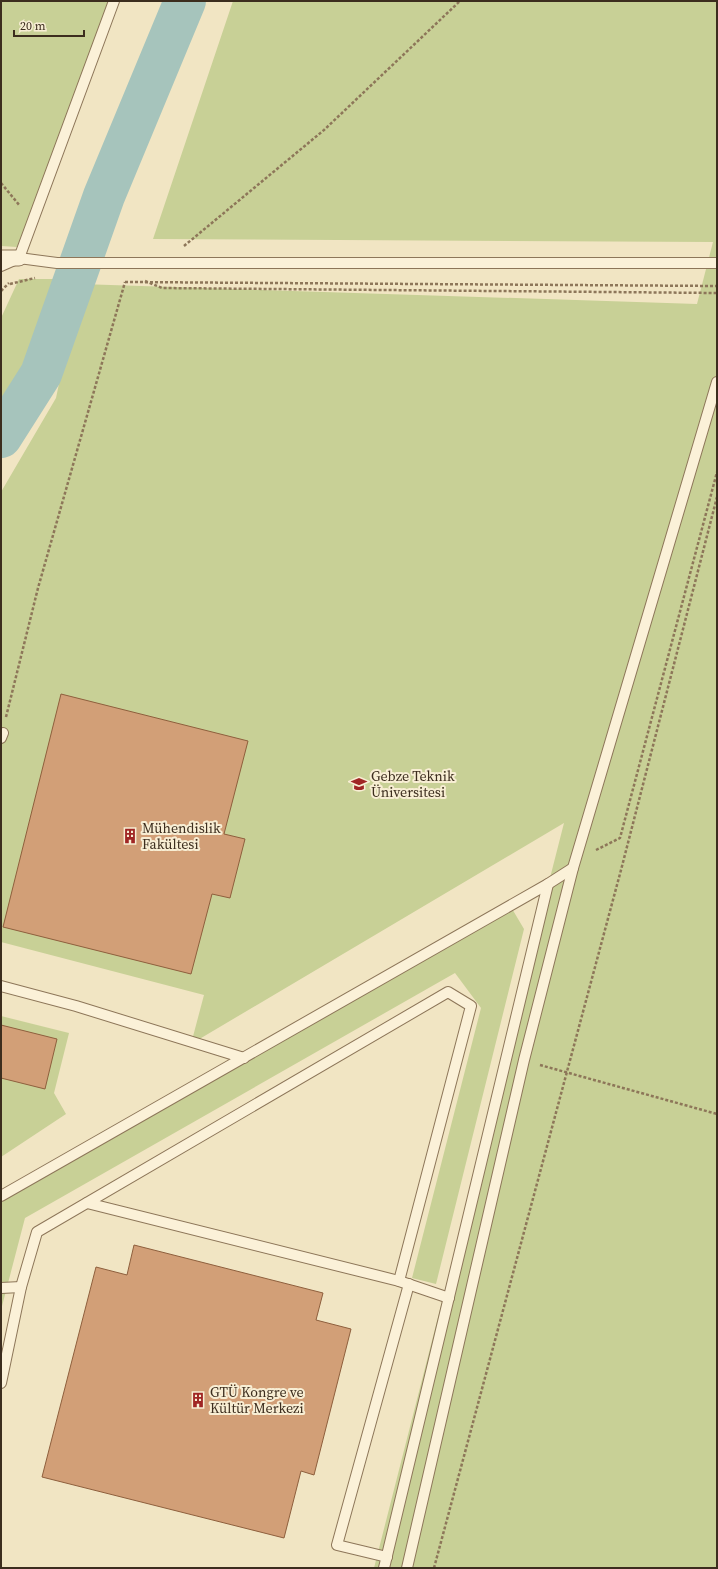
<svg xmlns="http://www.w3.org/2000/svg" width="718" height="1569" font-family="'Source Serif 4',serif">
  <rect width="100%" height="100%" fill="#f1e5c3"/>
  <g fill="#c8d096">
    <polygon points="1,1 115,1 17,247 1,246"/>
    <polygon points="233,1 717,1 717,1568 374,1568 564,823 191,1044 204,995 1,942 1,492 56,398 80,284 697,304 713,242 153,239"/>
    <polygon points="19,279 66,279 27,389 1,433 1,318"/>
    <polygon points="511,907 524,929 436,1284 412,1278 481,1008 455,973 25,1218 1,1310 1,1202"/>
    <polygon points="1,1016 69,1033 54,1093 66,1114 1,1157"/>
  </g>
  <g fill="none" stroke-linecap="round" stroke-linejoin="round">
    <polyline stroke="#a6c4bc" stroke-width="42" points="1,437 41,374 104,196 185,1"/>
  </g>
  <g fill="#d29f77" stroke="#8e5f3d">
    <polygon points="61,694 248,741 224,834 245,839 230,898 212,894 191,974 3,927"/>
    <polygon points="1,1025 57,1039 45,1089 1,1078"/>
    <polygon points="134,1245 323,1293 316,1320 351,1329 314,1475 301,1471 284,1538 42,1477 96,1267 127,1275"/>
  </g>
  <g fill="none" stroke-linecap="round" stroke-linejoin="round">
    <defs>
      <g id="service">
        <polyline points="19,258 114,1"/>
        <polyline points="1,266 19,258 57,263 717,263"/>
        <polyline points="1,738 3,733"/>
        <polyline points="1,986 76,1006 244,1058"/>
        <polyline points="1,1196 548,884 573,868"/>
        <polyline points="87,1203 399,1281 449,1298"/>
        <polyline points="1,1288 21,1287"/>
        <polyline points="1,1383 21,1287 37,1232 448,992 471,1006 399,1281"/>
        <polyline points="387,1557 337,1545 409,1284"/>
        <polyline points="384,1568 548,884"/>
        <polyline points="407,1568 524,1060 573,868 717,382"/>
      </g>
      <polyline id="pedestrian" points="1,258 19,258"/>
    </defs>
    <use href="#service" stroke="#8d7659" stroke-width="12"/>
    <use href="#pedestrian" stroke="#8d7659" stroke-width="17"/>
    <g stroke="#8d7659" stroke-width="2.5" stroke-dasharray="3 2" stroke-linecap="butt">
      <polyline points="1,183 20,206"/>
      <polyline points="184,246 324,130 460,1"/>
      <polyline points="145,281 162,288 717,293"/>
      <polyline points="125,282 717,286"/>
      <polyline points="10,284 35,278"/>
      <polyline points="1,291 9,283"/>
      <polyline points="6,717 38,588 125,282"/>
      <polyline points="596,850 620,838 717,472"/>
      <polyline points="540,1065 717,1114"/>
      <polyline points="434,1568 621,870 717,497"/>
    </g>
    <use href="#service" stroke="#fbf1d8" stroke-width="10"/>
    <use href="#pedestrian" stroke="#fbf1d8" stroke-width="15"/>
  </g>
  <defs>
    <symbol id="university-bare" viewBox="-9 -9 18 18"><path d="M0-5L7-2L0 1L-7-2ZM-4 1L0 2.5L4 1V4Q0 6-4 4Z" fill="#a02624" stroke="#f8eed4" stroke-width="2.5" paint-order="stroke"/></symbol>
    <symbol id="building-bare" viewBox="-9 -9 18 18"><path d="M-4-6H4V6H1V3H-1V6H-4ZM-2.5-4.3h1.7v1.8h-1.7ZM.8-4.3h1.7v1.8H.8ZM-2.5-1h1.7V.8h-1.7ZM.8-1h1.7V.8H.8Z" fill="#a02624" stroke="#f8eed4" stroke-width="2.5" paint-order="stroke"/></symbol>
  </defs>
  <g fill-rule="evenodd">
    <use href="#university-bare" x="348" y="773" width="22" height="22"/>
    <use href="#building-bare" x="119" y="825" width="22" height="22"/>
    <use href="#building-bare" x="187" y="1389" width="22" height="22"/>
  </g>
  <g text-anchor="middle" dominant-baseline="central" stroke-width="4" stroke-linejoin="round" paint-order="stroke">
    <g font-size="14" fill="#3c2d1e" stroke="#f8eed4" text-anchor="start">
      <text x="371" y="776">Gebze Teknik<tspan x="371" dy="16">Üniversitesi</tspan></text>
      <text x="142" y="828">Mühendislik<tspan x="142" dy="16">Fakültesi</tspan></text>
      <text x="210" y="1392">GTÜ Kongre ve<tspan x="210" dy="16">Kültür Merkezi</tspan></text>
    </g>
  </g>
  <rect width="718" height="1569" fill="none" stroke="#3c2d1e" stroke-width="4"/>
  <path d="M14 30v6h70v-6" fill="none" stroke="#3c2d1e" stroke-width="2"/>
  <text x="20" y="30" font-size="12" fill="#3c2d1e" stroke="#f8eed4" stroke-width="3" paint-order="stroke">20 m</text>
</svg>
